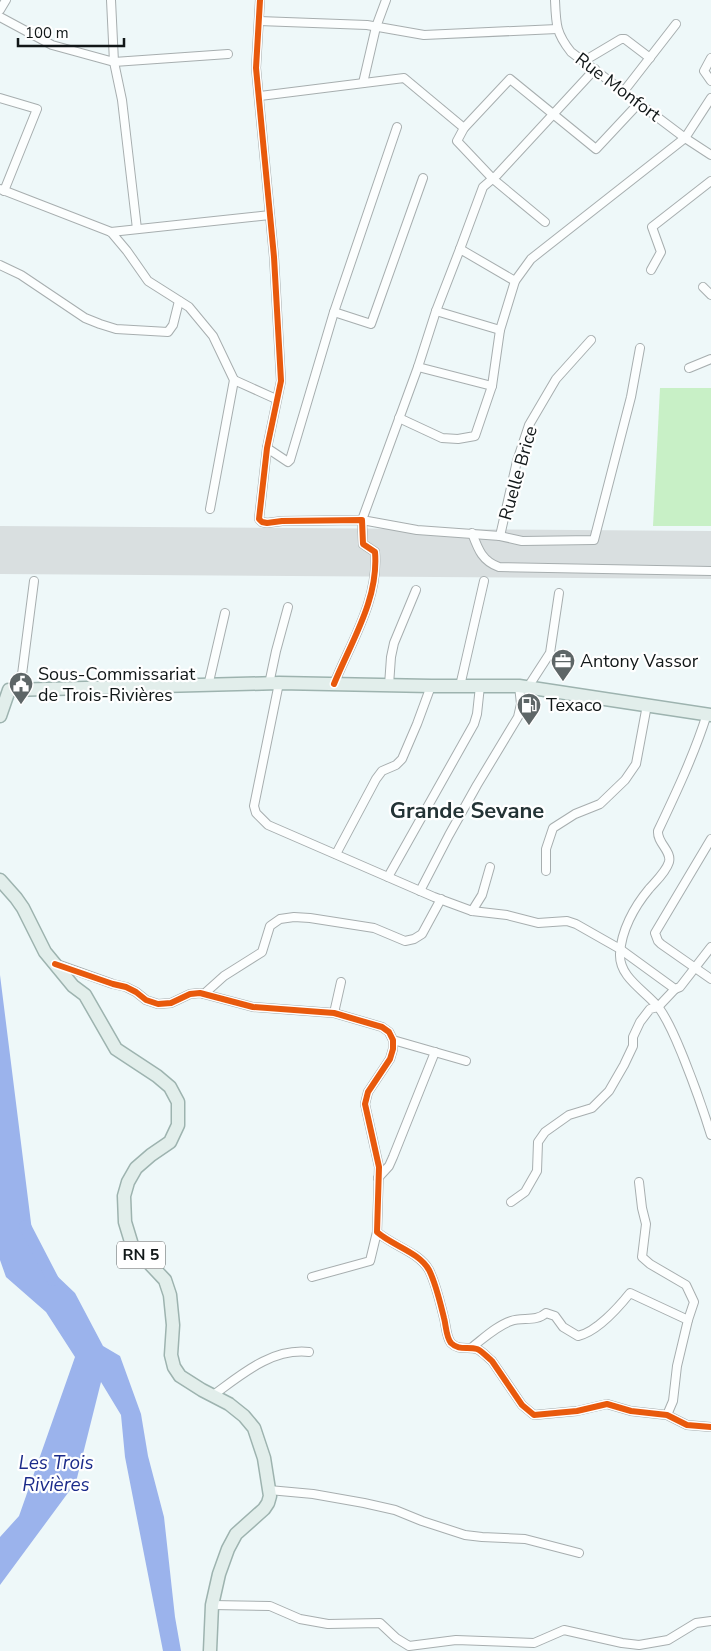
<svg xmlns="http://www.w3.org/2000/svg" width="711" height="1651" font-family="'Nunito Sans',sans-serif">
  <rect width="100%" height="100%" fill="#eef8f9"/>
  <polygon fill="#c8f0c6" points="660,388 711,388 711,526 653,526"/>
  <polygon fill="#9bb3ec" points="0,975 35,1255 75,1293 103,1346 120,1356 141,1414 148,1456 164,1517 175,1617 181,1651 163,1651 125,1457 121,1415 101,1382 76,1482 0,1585 0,1537 19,1516 75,1357 46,1312 6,1277 0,1260"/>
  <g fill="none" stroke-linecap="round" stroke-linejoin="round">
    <polyline stroke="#9bb3ec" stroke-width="12" points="25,1226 53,1280"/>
    <polyline stroke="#d9dfe0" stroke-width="48" points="0,550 711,555"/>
    <defs>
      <g id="street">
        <path d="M260,0l-4,68 18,189 7,124 -14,67 -8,71 3,3 5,1 15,-2 80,-1 1,24 12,8c4,47 -24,90 -41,132"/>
        <path d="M555,0c1,25 1,33 16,52l114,86 26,17"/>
        <polyline points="0,10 6,0"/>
        <polyline points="0,17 52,45 114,62 111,0"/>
        <polyline points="259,21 367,25 424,35 557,29"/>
        <polyline points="711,58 704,71 711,81"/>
        <polyline points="584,61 621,39 625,39 650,58"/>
        <polyline points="363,83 376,27 386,0"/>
        <polyline points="624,91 676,24"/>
        <polyline points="260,96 404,78 464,128"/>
        <polyline points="0,98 37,109 4,191"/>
        <polyline points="0,189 111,232 127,251 148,281 189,307 213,336 234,380 210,509"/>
        <polyline points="545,222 493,179 457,141 464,128 510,79 596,149 639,103"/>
        <polyline points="137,229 122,100 114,62 228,54"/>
        <polyline points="111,232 270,215"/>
        <polyline points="460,249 483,187 497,175 595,69"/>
        <polyline points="0,265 21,275 85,318 100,324 116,329 168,332 173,325 179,301"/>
        <polyline points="651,270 661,252 652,227 711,181"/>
        <polyline points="515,281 460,249 436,311 418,367 362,520 417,530 500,536 522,541 594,540 631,397 640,348"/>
        <polyline points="703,287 711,295"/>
        <polyline points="436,311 500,330"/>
        <polyline points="334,312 371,324 423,178"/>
        <polyline points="418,367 492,386"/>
        <polyline points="689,368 711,359"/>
        <polyline points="234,380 276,399"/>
        <polyline points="399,418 442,438 458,439 475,436 492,386 500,330 515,281 531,259 685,138 711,98"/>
        <polyline points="267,448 288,462 290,460 334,312 397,127"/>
        <path d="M472,533c6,16 10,28 27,34l212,4"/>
        <polyline points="500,536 517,461 529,425 556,379 591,340"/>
        <polyline points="279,683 254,806 256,813 268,825 434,897 472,911 507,915 538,923 567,921 576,924 620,949 675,989 680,987 711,947"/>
        <polyline points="269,684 276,651 288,607"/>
        <polyline points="389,685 391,657 394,643 416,590"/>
        <polyline points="208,686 225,613"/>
        <polyline points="460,686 484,581"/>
        <polyline points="528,687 550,653 559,593"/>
        <polyline points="20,690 34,581"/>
        <path d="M707,714c-13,41 -31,79 -49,117 -1,12 14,20 11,31 -3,10 -13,19 -20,27 -15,18 -28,42 -29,65 -1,24 26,37 39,54 11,15 18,34 25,51 10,25 19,50 27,76"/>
        <polyline points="711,839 655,933 658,941 661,944 711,979"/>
        <polyline points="336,854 376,779 382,771 396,765 402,759 417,724 431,686"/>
        <polyline points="546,871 546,849 553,828 575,814 600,804 625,780 636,764 647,705"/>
        <polyline points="388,877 474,724 477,714 480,686"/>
        <polyline points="420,891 449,835 477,785 518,717 521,704 519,686"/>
        <polyline points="472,911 482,895 490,867"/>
        <path d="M57,964l56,20 13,3 10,5 10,8 12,4 13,-1 19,-9 10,-1 53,14 81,6 48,14 7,5 4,8v9l-3,10 -22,33 -3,12 14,63 -2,65c16,14 42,20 52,38 7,14 11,32 15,48 2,7 2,19 7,25 8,8 17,3 26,6 5,2 10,8 15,12l30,44 12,10 43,-4 30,-7 24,7 36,4 20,10 24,2"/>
        <polyline points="204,994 224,976 262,952 270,926 280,919 294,917 310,918 374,928 405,941 414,939 422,934 441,899"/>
        <polyline points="334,1013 341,982"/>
        <polyline points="393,1040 466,1061"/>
        <polyline points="378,1178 389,1166 393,1157 435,1052"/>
        <polyline points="639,1182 642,1208 646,1224 642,1257 650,1264 686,1285 694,1302 688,1320"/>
        <polyline points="511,1202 525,1192 537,1171 538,1142 545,1132 569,1115 592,1108 609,1091 624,1065 633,1046 633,1037 640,1022 650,1009 658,1007 675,989"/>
        <polyline points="312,1277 370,1261 377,1232"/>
        <path d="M471,1348c12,-9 25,-22 40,-27 12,-4 25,1 35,-8l9,3 8,11 15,9c18,-4 40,-28 52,-43l58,27 -11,46 -4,35 -6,14"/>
        <path d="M212,1396c29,-21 59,-48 97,-44"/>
        <polyline points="269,1490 313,1494 364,1503 395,1510 422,1521 465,1535 482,1537 525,1539 579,1553"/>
        <polyline points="212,1605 270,1606 300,1619 328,1624 380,1623 396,1638 409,1646 456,1640 534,1643 564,1630 622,1643 639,1645 668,1640 696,1623 711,1621"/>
      </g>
      <g id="primary">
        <polyline points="0,716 9,690 279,683 431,686 519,686 711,715"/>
        <polyline points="0,880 16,898 23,908 45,952 73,986 85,995 116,1049 157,1076 170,1087 178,1102 178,1125 170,1142 151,1155 136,1168 128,1182 124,1196 125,1222 132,1245 165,1280 170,1295 173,1325 171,1355 174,1367 180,1376 202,1390 229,1404 244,1416 254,1428 264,1458 270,1496 268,1503 264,1509 236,1534 228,1549 219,1574 212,1605 210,1651"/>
      </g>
    </defs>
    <use href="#street" stroke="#a7aeaf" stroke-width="10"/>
    <use href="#primary" stroke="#9db3af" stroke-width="15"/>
    <use href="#street" stroke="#fcfefe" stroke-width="8"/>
    <use href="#primary" stroke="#e2eeeb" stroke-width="12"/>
    <defs>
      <g id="cycleway">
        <path d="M260,0l-4,68 18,189 7,124 -14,67 -8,71 3,3 5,1 15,-2 80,-1 1,24 12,8c4,47 -24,90 -41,132"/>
        <path d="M55,964l58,20 13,3 10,5 10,8 12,4 13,-1 19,-9 10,-1 53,14 81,6 48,14 7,5 4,8v9l-3,10 -22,33 -3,12 14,63 -2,65c16,14 42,20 52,38 7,14 11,32 15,48 2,7 2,19 7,25 8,8 17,3 26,6 5,2 10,8 15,12l30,44 12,10 43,-4 30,-7 24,7 36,4 20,10 24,2"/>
      </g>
    </defs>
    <use href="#cycleway" stroke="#fff" stroke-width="9"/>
    <use href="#cycleway" stroke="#e8590c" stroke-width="6"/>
  </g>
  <defs>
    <symbol id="office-pin" viewBox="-11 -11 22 30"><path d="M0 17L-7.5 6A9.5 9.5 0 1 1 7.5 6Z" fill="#5e6667" stroke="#fff"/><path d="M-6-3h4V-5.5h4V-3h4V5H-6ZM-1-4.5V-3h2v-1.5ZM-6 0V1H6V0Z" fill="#fff"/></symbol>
    <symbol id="civic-pin" viewBox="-11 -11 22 30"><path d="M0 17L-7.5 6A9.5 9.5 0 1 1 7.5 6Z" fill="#5e6667" stroke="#fff"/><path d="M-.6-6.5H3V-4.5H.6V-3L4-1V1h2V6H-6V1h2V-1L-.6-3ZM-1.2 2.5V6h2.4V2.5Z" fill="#fff"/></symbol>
    <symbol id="fuel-pin" viewBox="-11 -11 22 30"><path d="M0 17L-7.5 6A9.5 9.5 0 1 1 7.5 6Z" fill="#5e6667" stroke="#fff"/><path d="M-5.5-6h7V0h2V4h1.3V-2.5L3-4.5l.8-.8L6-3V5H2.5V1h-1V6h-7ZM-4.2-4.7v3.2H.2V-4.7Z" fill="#fff"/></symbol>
  </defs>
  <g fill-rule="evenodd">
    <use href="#office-pin" x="549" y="647" width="28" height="38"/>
    <use href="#civic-pin" x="7" y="670" width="28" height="38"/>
    <use href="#fuel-pin" x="515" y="691" width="28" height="38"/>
  </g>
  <g text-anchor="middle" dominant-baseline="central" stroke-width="4.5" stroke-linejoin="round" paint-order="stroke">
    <rect fill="#fff" stroke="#585d5d" stroke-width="1" x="117" y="1241.5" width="48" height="27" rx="4"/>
    <g font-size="16" font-weight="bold" fill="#111718">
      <text x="141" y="1255">RN 5</text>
    </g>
    <g font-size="18" fill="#111718" stroke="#fff">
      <text transform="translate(618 87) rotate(37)">Rue Monfort</text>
      <text transform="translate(518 473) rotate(-74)">Ruelle Brice</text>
    </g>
    <g font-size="18" fill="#111718" stroke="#fff" text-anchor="start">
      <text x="580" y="661">Antony Vassor</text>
      <text x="38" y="674">Sous-Commissariat<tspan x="38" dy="21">de Trois-Rivières</tspan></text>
      <text x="546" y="705">Texaco</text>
    </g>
    <g font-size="19" font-style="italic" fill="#1b2b8a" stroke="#fff">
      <text x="56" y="1463">Les Trois<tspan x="56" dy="22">Rivières</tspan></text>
    </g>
    <g font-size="22" font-weight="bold" fill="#243335" stroke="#fff">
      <text x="467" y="811">Grande Sevane</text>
    </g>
  </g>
  <path d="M18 38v8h106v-8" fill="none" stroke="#111718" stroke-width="2.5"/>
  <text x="25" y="38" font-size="15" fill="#111718" stroke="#ffffff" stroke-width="4" paint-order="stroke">100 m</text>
</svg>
